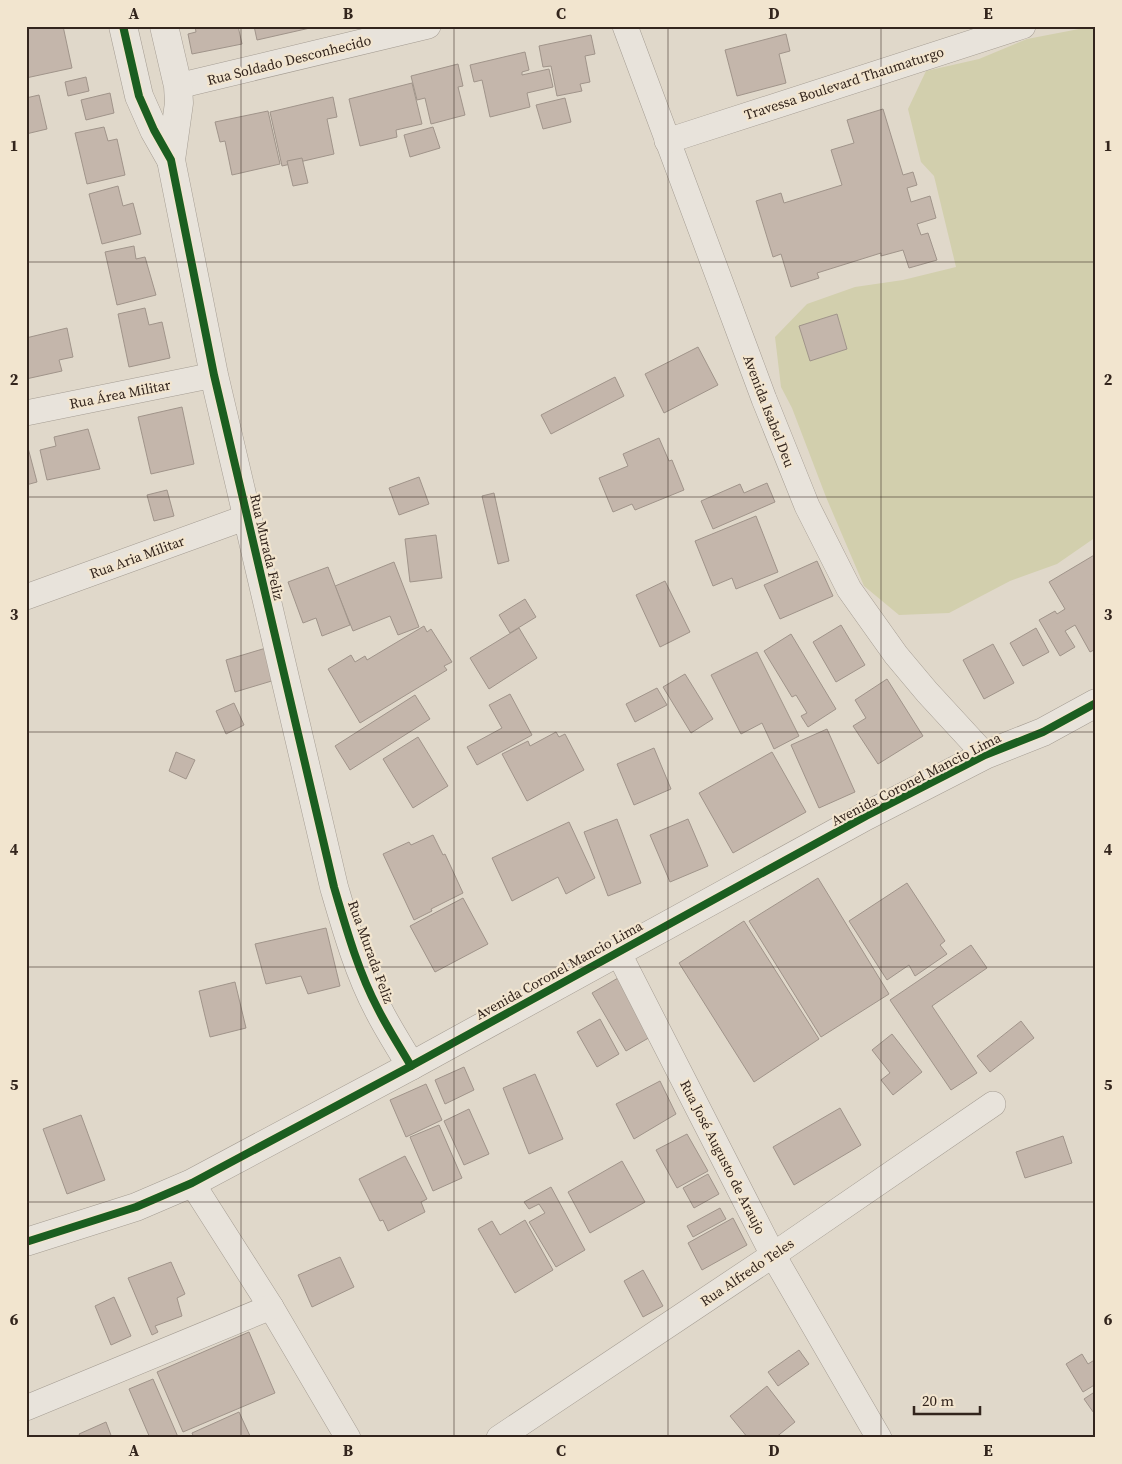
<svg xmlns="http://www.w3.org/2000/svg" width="1122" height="1464" font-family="'Source Serif 4',serif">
  <rect width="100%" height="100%" fill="#e0d8ca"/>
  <polygon fill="#d2cfad" points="1084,26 1096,26 1096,537 1057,564 1010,581 949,613 899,615 864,586 826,497 792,408 781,387 775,337 807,304 855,287 903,280 956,267 934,176 921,162 908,109 926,71 979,59 1027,39 1079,29"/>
  <g fill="#c4b6ab" stroke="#a0948a">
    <polygon points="26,26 63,26 72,68 26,78"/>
    <polygon points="195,26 238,26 242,44 192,54 188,34 196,32"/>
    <polygon points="254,26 310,26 310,28 257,40"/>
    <polygon points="786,34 790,51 779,54 786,83 737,96 725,50"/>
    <polygon points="591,35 595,54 585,56 590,82 580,84 582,91 557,96 551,66 543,67 539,46"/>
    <polygon points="525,52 529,70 522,72 522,75 549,69 553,87 527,93 530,107 490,117 482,80 474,82 470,65"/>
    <polygon points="458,64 463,86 458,87 465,115 431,124 425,98 417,100 411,76"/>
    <polygon points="86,77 89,91 68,96 65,82"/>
    <polygon points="412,83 422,124 396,130 397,137 360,146 349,99"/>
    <polygon points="110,93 114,113 86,120 81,100"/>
    <polygon points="39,95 47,129 26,134 26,98"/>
    <polygon points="333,97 337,117 327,119 334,154 282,166 270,112"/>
    <polygon points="565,98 571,122 543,129 536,105"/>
    <polygon points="883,109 903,175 913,172 917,185 907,188 911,202 930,196 936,218 917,224 921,235 928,233 937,260 909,268 903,250 881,256 881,253 817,273 819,278 791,287 781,254 773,257 756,201 781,193 784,203 842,185 831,150 854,143 847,120"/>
    <polygon points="268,111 280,164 232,175 225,141 220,142 215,122"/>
    <polygon points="104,127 108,141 117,139 125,175 87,184 75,133"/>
    <polygon points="433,127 440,148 410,157 404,135"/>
    <polygon points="302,158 308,183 293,186 287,161"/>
    <polygon points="118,186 123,206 133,203 141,234 102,244 89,194"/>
    <polygon points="134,246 136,259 145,257 156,295 117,305 105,252"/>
    <polygon points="145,308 149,325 162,322 170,358 129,367 118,314"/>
    <polygon points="837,314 847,349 810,361 799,326"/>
    <polygon points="67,328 73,357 59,360 62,371 26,379 26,338"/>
    <polygon points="698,347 718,385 664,413 645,374"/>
    <polygon points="615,377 624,396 551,434 541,415"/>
    <polygon points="182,407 194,464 151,474 138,417"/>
    <polygon points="88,429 100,469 47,480 40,450 56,446 54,437"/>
    <polygon points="659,438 669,461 672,460 684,490 635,510 632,504 613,512 599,478 628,466 623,454"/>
    <polygon points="27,444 37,482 26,485 26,445"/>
    <polygon points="419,477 429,504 399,515 389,488"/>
    <polygon points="767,483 775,502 713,529 701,501 740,484 744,493"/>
    <polygon points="167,490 174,516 154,521 147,495"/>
    <polygon points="494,493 509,561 498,564 482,496"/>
    <polygon points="756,516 778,572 736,589 732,578 713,586 695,541"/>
    <polygon points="436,535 442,578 410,582 405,539"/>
    <polygon points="1096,554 1096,592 1093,594 1096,598 1096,649 1090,652 1075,625 1065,631 1075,647 1060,656 1039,620 1055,611 1057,614 1065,609 1049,582"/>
    <polygon points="817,561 833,596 780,619 764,585"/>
    <polygon points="394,562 419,627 398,635 390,616 353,631 335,586"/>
    <polygon points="328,567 350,625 322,636 316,618 303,623 288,582"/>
    <polygon points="665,581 690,632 660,647 636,595"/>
    <polygon points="525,599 536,617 510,633 499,615"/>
    <polygon points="841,625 865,665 836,682 813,642"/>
    <polygon points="424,626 427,632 431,629 452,662 444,666 447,670 360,723 328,669 351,655 355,662 365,656 367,660"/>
    <polygon points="519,628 537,658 489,689 470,658"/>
    <polygon points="1036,628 1049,652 1023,666 1010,643"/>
    <polygon points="791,634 836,709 808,727 801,716 807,713 796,695 792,697 764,651"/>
    <polygon points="993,644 1014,683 984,699 963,660"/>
    <polygon points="266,648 275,680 235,692 226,660"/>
    <polygon points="757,652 799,736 774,749 762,723 741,734 711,675"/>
    <polygon points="685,674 713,719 691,733 663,687"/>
    <polygon points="887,679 923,736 878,764 853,726 866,718 855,700"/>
    <polygon points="657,688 667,705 635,722 626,704"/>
    <polygon points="510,694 532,735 477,765 467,747 502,728 489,705"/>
    <polygon points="415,695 430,719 350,770 335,746"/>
    <polygon points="234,703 244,725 226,734 216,711"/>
    <polygon points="827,729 855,792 819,808 791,745"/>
    <polygon points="556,732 559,737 565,734 584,770 527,801 502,754 528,741 530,746"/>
    <polygon points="418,737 448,786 413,808 383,759"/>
    <polygon points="654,748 671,789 634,805 617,764"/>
    <polygon points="176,752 195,760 186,779 169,771"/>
    <polygon points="772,752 806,812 733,853 699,793"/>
    <polygon points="617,819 641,883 608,896 584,832"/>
    <polygon points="688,819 708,866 670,882 650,835"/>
    <polygon points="569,822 595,878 566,894 558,877 512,901 492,858"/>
    <polygon points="433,835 443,855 445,854 463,893 431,909 432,911 414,920 383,854 409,842 411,845"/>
    <polygon points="818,878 889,994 821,1037 749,921"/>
    <polygon points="907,883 945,941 940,945 947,954 915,976 909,965 887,980 849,921"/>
    <polygon points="463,898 488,944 435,972 410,926"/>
    <polygon points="744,921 819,1039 754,1082 679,963"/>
    <polygon points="326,928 340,986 308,994 301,976 266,984 255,944"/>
    <polygon points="971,945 987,968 932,1006 977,1073 951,1090 890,1000"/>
    <polygon points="625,974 652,1036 626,1051 592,993"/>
    <polygon points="235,982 246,1028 210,1037 199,991"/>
    <polygon points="600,1019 619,1054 597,1067 577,1032"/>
    <polygon points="1021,1021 1034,1038 990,1072 977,1056"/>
    <polygon points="892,1034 922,1072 893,1095 881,1080 890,1073 872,1050"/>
    <polygon points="464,1067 474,1090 445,1104 435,1080"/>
    <polygon points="535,1074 563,1139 529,1154 503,1088"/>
    <polygon points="660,1081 676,1114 634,1139 616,1104"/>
    <polygon points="426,1084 442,1120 406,1137 390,1100"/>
    <polygon points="840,1108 861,1145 794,1185 773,1147"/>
    <polygon points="469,1109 489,1154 464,1165 444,1121"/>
    <polygon points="81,1115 105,1180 67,1194 43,1129"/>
    <polygon points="439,1125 462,1178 433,1191 410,1137"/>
    <polygon points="687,1134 708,1171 677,1188 656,1150"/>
    <polygon points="1063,1136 1072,1163 1025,1178 1016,1152"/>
    <polygon points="405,1156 427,1199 421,1202 425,1212 388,1231 383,1220 380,1221 359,1179"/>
    <polygon points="622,1161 645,1202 590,1233 568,1192"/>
    <polygon points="708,1174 719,1194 694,1208 683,1188"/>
    <polygon points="551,1187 585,1250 556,1267 529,1222 545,1213 539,1204 529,1209 524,1202"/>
    <polygon points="720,1208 726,1219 693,1237 687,1226"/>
    <polygon points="733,1218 747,1245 702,1270 688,1243"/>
    <polygon points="525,1220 553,1270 515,1293 478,1229 492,1221 500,1235"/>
    <polygon points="340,1257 354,1287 312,1307 298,1275"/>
    <polygon points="171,1262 185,1294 177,1298 182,1316 155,1326 158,1332 152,1335 128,1278"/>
    <polygon points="643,1270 663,1306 643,1317 624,1281"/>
    <polygon points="114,1297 131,1336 111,1345 95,1306"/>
    <polygon points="249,1332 275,1393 183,1432 157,1372"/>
    <polygon points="799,1350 809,1364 778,1386 768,1372"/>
    <polygon points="1082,1354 1088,1364 1096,1359 1096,1371 1094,1373 1096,1376 1096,1384 1083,1392 1066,1364"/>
    <polygon points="153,1379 178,1437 176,1438 150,1438 129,1389"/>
    <polygon points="767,1386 795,1422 775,1438 748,1438 730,1416"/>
    <polygon points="1096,1391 1096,1416 1084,1399"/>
    <polygon points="239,1412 250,1436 247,1438 194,1438 192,1433"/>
    <polygon points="106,1422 112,1438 81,1438 79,1434"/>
  </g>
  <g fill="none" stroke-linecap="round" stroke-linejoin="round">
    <defs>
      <g id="minor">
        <polyline points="625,26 764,399 807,506 849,589 896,655 927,692 985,755"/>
        <polyline points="178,86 428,26"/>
        <polyline points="667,141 1023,26"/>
        <polyline points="26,413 214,375"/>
        <polyline points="26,597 247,517"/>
        <polyline points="618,952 773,1255 879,1438"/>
        <polyline points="192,1183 271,1307 348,1438"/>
        <polyline points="26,1408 271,1307"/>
        <polyline points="499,1438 773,1255 993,1104"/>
      </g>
      <g id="tertiary">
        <path d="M123,26l16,70 15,34 17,30 43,215 120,512c12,41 24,84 44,122 10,20 22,38 33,57"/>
        <polyline points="164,26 178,86 179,103 171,160"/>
        <polyline points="26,1242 136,1207 192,1183 411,1066 866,816 985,755 1043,732 1096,703"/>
      </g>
    </defs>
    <use href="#minor" stroke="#a59d93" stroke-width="26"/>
    <use href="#tertiary" stroke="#a59d93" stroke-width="29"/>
    <use href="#minor" stroke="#e8e3db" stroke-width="25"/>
    <use href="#tertiary" stroke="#e8e3db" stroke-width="28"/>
    <defs>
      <g id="cycleway">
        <path d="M123,26l16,70 15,34 17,30 43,215 120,512c12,41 24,84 44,122 10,20 22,38 33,57"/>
        <polyline points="26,1242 136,1207 192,1183 411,1066 866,816 985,755 1043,732 1096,703"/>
      </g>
    </defs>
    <use href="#cycleway" stroke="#f2e5cf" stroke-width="11"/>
    <use href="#cycleway" stroke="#1b5e20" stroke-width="8"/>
  </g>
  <path fill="none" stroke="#33251d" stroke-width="1" stroke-opacity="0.55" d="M241,26v1412M454,26v1412M668,26v1412M881,26v1412M26,262h1070M26,497h1070M26,732h1070M26,967h1070M26,1202h1070"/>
  <g text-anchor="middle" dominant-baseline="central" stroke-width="4.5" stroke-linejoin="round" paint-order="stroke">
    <g font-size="14" fill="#33251d" stroke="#f2e5cf">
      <text transform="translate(289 60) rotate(-14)">Rua Soldado Desconhecido</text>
      <text transform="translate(844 83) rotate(-18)">Travessa Boulevard Thaumaturgo</text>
      <text transform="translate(120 394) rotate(-11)">Rua Área Militar</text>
      <text transform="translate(769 411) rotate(69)">Avenida Isabel Deu</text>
      <text transform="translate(267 547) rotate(77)">Rua Murada Feliz</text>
      <text transform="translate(137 557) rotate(-20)">Rua Aria Militar</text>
      <text transform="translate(916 779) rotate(-27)">Avenida Coronel Mancio Lima</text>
      <text transform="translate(371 952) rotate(70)">Rua Murada Feliz</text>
      <text transform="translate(559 970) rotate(-29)">Avenida Coronel Mancio Lima</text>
      <text transform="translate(723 1157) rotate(63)">Rua José Augusto de Araujo</text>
      <text transform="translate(747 1272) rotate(-34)">Rua Alfredo Teles</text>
    </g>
  </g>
  <rect width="1122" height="1464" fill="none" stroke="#f2e5cf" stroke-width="55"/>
  <path d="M914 1406v8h66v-8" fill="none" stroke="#33251d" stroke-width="2.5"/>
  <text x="922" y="1406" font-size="15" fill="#33251d" stroke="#f2e5cf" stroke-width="4" paint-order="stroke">20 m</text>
  <rect x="28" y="28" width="1066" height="1408" fill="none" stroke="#33251d" stroke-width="2"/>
  <g font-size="16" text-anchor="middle" font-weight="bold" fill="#33251d">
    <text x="134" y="19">A</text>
    <text x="348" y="19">B</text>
    <text x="561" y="19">C</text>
    <text x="774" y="19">D</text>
    <text x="988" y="19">E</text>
    <text x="14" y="151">1</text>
    <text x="1108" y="151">1</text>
    <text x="14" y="385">2</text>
    <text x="1108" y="385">2</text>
    <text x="14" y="620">3</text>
    <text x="1108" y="620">3</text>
    <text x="14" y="855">4</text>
    <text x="1108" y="855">4</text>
    <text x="14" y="1090">5</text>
    <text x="1108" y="1090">5</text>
    <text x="14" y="1325">6</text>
    <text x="1108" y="1325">6</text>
    <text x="134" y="1456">A</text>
    <text x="348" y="1456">B</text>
    <text x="561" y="1456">C</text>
    <text x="774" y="1456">D</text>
    <text x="988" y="1456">E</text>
  </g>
</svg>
